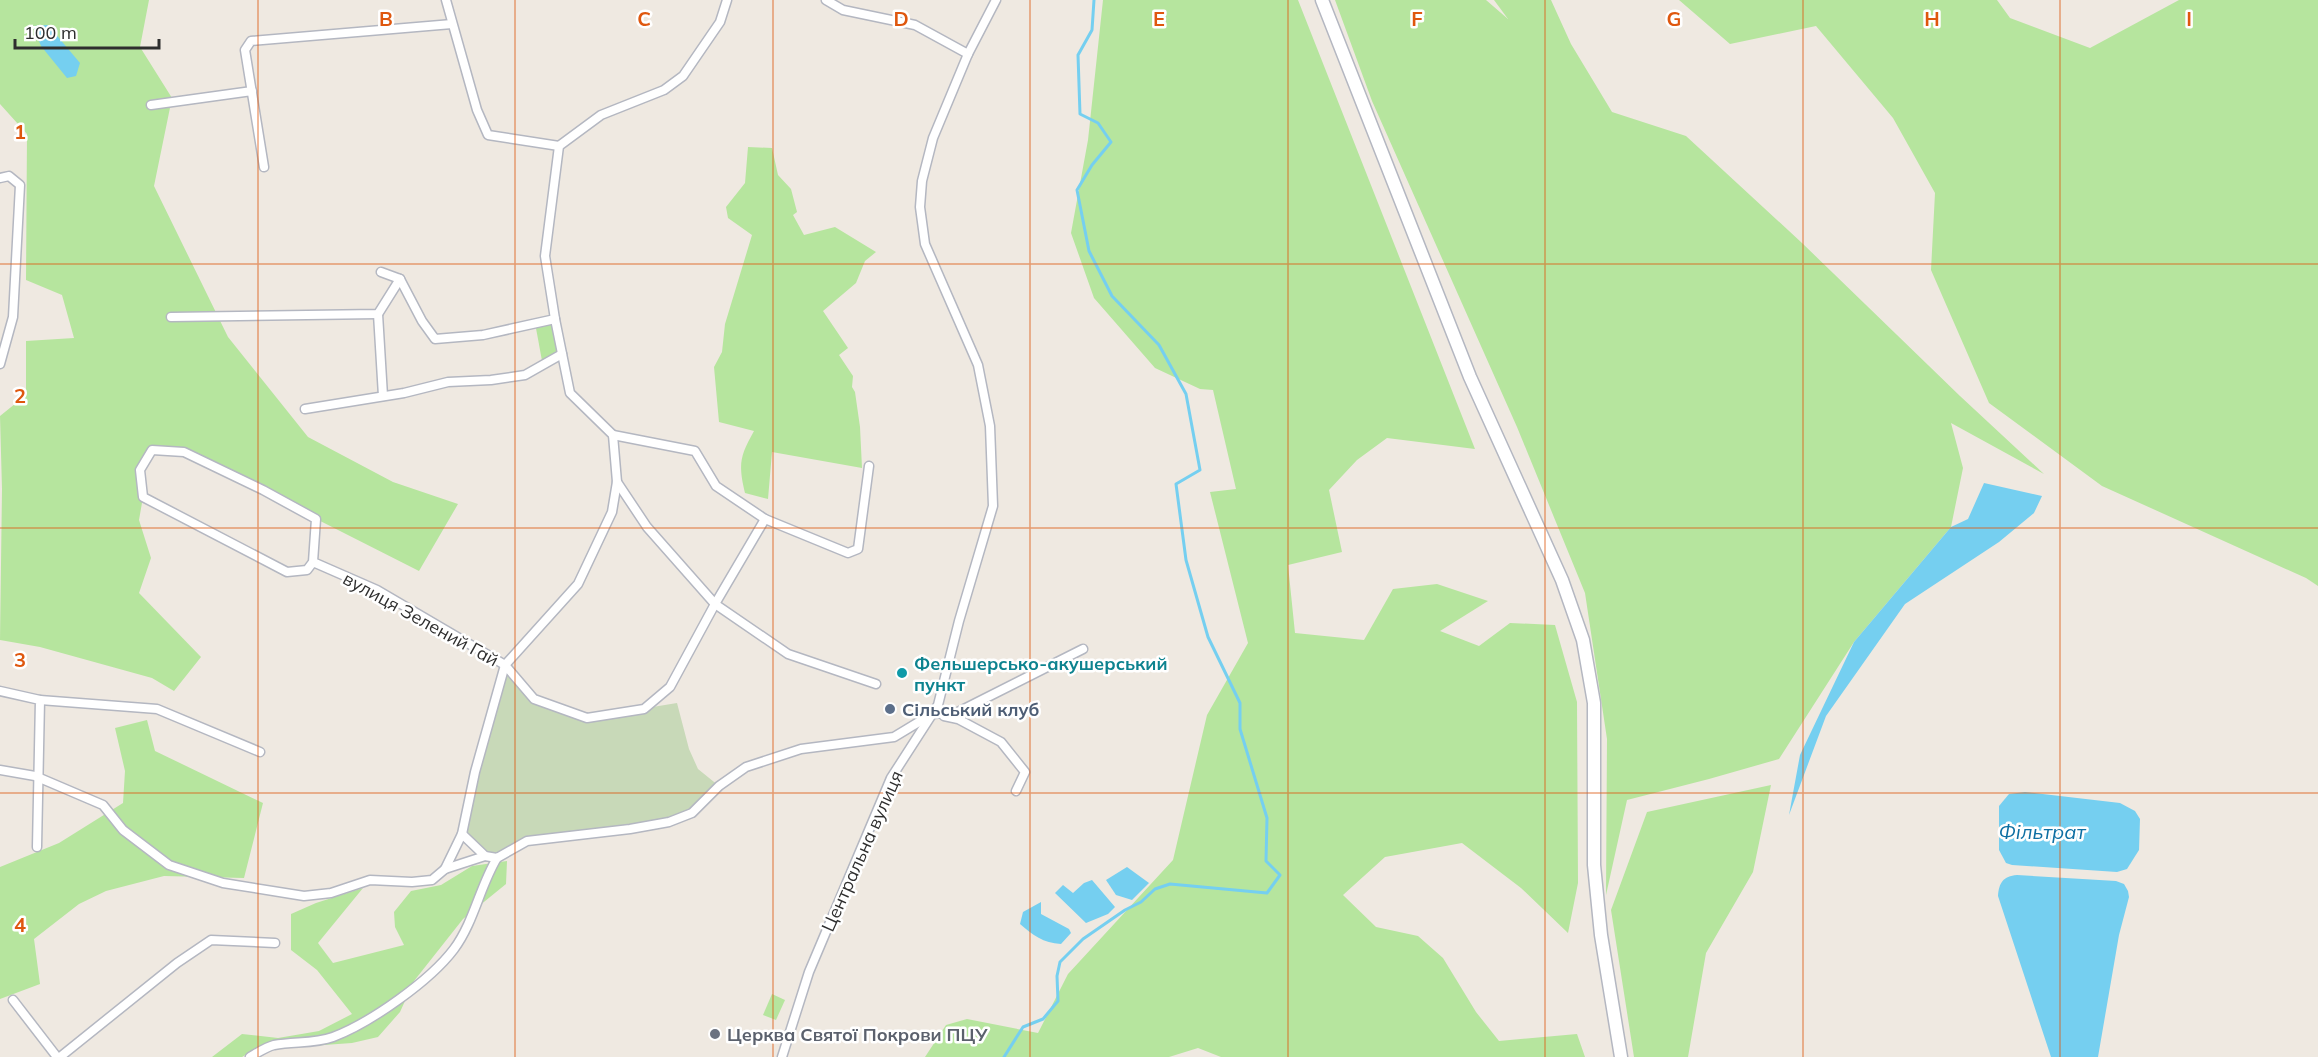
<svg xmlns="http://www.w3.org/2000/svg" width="2318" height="1057" font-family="Mulish,sans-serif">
  <rect width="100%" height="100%" fill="#efe9e1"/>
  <g fill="#b6e59e">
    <polygon points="0,0 149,0 140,47 172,98 154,186 228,337 308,437 393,482 458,504 419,571 184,452 152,450 140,470 143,497 139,520 151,558 139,593 201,657 174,691 152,678 40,647 0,640 2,489 0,416 26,395 26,341 74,338 62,295 26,280 27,134 0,104"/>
    <polygon points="1103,0 1298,0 1475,449 1387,438 1357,460 1329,490 1342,552 1288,565 1295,633 1364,640 1393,589 1437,584 1488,601 1440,631 1479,646 1510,623 1555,625 1577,702 1578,883 1568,933 1521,888 1462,843 1385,857 1343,895 1376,927 1418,936 1443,958 1476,1012 1499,1041 1577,1034 1585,1057 1221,1057 1198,1048 1169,1057 925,1057 946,1025 967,1019 1038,1033 1068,974 1173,860 1207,715 1248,643 1210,492 1236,489 1213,390 1200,389 1155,368 1094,298 1071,233 1088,140"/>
    <polygon points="1335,0 1486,0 1508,19 1494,0 1551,0 1571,44 1612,112 1686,136 1802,243 1960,396 2044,474 1951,423 1963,468 1951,527 1854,642 1779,759 1709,779 1627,800 1606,895 1607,739 1585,593 1517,427 1372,101"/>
    <polygon points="1679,0 1997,0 2010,18 2090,48 2179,0 2318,0 2318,586 2306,578 2102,486 1989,403 1931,270 1935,193 1893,118 1816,26 1730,44"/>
    <path d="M748,147l24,1 6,27 13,14 6,23 -4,3 11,20 31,-8 41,25 -11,9 -9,22 -33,28 25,37 -9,7 14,21 -1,11 3,5 5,35 2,41 -90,-16 -4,47 -23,-6c-7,-29 -5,-37 9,-62l-35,-9 -5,-55 8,-15 3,-28 27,-89 -24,-17 -2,-11 19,-24z"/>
    <polygon points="555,319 562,354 543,366 535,323"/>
    <polygon points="147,720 155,751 263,803 244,878 164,876 106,891 79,904 34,939 40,984 0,999 0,867 59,843 123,803 125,771 115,728"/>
    <polygon points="1771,785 1753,872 1706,953 1688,1057 1634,1057 1611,910 1647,812"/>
    <polygon points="507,861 506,884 463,919 414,981 400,1012 378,1037 352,1043 254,1050 242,1057 212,1057 242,1034 278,1038 319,1031 352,1014 317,970 291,950 291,914 316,903 363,888 318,943 333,963 404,945 395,927 394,912 411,891 441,885 472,866"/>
    <polygon points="772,994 785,1000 776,1020 763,1015"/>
  </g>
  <polygon fill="#c8d9b8" points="505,665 534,699 586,718 677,703 689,749 698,769 719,786 692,813 669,822 527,841 505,853 485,856 462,834"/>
  <g fill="#75cff0">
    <polygon points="48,25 80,63 76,76 67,78 41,46 33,26"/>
    <polygon points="1984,483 2042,496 2034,513 1999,542 1905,604 1826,716 1789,815 1800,755 1854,642 1951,527 1968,519"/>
    <polygon points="2025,792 2120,803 2135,811 2140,819 2139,850 2127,869 2117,872 2012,865 2006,863 1999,850 1999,806 2009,794"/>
    <polygon points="1127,867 1149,883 1132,900 1116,895 1106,880"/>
    <path d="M2017,875l99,6 8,3 4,7 1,6 -10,38 -21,122h-47l-53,-161c1,-13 5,-20 19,-21z"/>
    <polygon points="1092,880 1115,907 1108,914 1086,923 1055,893 1063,885 1073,893 1084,883"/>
    <path d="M1041,902v12l28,15 2,4 -10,11c-18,-1 -28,-9 -41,-20l3,-12z"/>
  </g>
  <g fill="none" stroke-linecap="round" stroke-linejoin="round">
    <polyline stroke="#75cff0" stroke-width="3" points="1004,1057 1023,1027 1043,1019 1058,1001 1057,976 1060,962 1083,939 1125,910 1141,902 1155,889 1170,884 1267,893 1280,875 1266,861 1267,818 1240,729 1240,703 1208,637 1186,560 1176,484 1200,470 1186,394 1159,345 1112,296 1089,251 1077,190 1092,165 1111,142 1098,123 1080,114 1078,55 1092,30 1094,0"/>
    <defs>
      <g id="street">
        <polyline points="446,0 477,110 488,135 559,146"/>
        <polyline points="826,0 843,10 915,25 968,54"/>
        <polyline points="151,105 252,91"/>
        <polyline points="264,167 245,50 251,41 452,24"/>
        <polyline points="0,178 9,176 20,185 13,317 0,364"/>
        <polyline points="381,272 400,279 422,321 435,339 483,335 555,319"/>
        <polyline points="378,314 383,396"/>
        <polyline points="171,317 378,314 400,279"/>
        <polyline points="305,409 404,393 448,382 491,380 525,375 562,354"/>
        <polyline points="613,435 695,451 716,486 765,519 848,553 858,549 869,466"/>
        <polyline points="617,482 647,527 715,604 788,654 876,684"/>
        <polyline points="313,562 307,570 287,572 143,497 140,470 152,450 184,452 263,490 316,519 313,562 377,590 505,665 534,699 587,718 644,709 670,687 715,604 765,519"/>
        <polyline points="0,691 40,700 37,847"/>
        <polyline points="40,700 157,709 260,752"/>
        <polyline points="944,716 958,719 1001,742 1025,772 1016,791"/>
        <polyline points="0,770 35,776 103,805 123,830 169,865 223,883 304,896 331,893 370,880 412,882 432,880 445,869 485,856"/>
        <polyline points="462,834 485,856 497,858 527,841 630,829 669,822 692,813 719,786 746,767 801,749 894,737 932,714 958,712 1083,649"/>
        <polyline points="445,869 462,834 475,772 505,665 578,584 612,512 617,482 613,435 570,393 555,319 545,256 559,146 601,115 664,90 683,76 720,22 727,0"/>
        <polyline points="13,1000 57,1057"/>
        <polyline points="60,1057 177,963 211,940 275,943"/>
        <path d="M250,1057c7,-4 16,-10 24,-12 20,-4 40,-1 59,-8 37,-14 97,-56 121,-88 20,-27 26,-63 43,-91"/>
        <polyline points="782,1057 809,972 891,778 938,705 959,621 993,506 990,426 978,365 925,244 920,207 922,181 933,138 968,54 996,0"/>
      </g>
      <polyline id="secondary" points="1322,0 1470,377 1562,580 1583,640 1594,703 1594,865 1601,935 1621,1057"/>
    </defs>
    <use href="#street" stroke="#b4b7c1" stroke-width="11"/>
    <use href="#secondary" stroke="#b4b7c1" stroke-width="15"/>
    <use href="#street" stroke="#fff" stroke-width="8"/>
    <use href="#secondary" stroke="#fff" stroke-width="12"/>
  </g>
  <path fill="none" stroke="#df570e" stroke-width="1.5" stroke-opacity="0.55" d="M258,0v1057M515,0v1057M773,0v1057M1030,0v1057M1288,0v1057M1545,0v1057M1803,0v1057M2060,0v1057M0,264h2318M0,528h2318M0,793h2318"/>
  <circle fill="#0f9aa8" stroke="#fff" stroke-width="2" cx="902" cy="673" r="6"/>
  <circle fill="#5c6f8a" stroke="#fff" stroke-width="2" cx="890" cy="709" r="6"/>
  <circle fill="#6b7280" stroke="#fff" stroke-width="2" cx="715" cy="1034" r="6"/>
  <g text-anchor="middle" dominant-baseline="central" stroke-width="5" stroke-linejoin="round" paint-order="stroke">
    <g font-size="18" fill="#2e2e2e" stroke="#fff">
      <text transform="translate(421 619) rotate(29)">вулиця Зелений Гай</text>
      <text transform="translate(862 851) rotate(-66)">Центральна вулиця</text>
    </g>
    <g font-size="18" font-weight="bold" fill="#0d838f" stroke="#fff" text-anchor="start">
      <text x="914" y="663">Фельшерсько-акушерський<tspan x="914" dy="21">пункт</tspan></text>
    </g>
    <g font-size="18" font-weight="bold" fill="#4e5e75" stroke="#fff" text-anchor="start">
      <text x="902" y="709">Сільський клуб</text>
    </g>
    <g font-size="18" font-weight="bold" fill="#5b616d" stroke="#fff" text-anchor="start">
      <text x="727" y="1034">Церква Святої Покрови ПЦУ</text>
    </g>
    <g font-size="20" font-style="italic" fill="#0d6fa3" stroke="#fff">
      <text x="2042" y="831">Фільтрат</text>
    </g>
  </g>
  <g font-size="20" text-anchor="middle" font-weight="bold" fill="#df570e" stroke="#fff" stroke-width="5" stroke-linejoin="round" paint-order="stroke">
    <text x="386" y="26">B</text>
    <text x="644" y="26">C</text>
    <text x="901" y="26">D</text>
    <text x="1159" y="26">E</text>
    <text x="1417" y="26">F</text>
    <text x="1674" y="26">G</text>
    <text x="1932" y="26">H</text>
    <text x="2189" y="26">I</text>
    <text x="20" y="139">1</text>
    <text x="20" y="403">2</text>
    <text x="20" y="667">3</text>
    <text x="20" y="932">4</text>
  </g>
  <path d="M15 39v9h144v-9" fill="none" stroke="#2e2e2e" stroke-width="3"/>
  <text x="24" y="39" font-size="18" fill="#2e2e2e" stroke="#ffffff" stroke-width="4.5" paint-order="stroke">100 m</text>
</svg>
